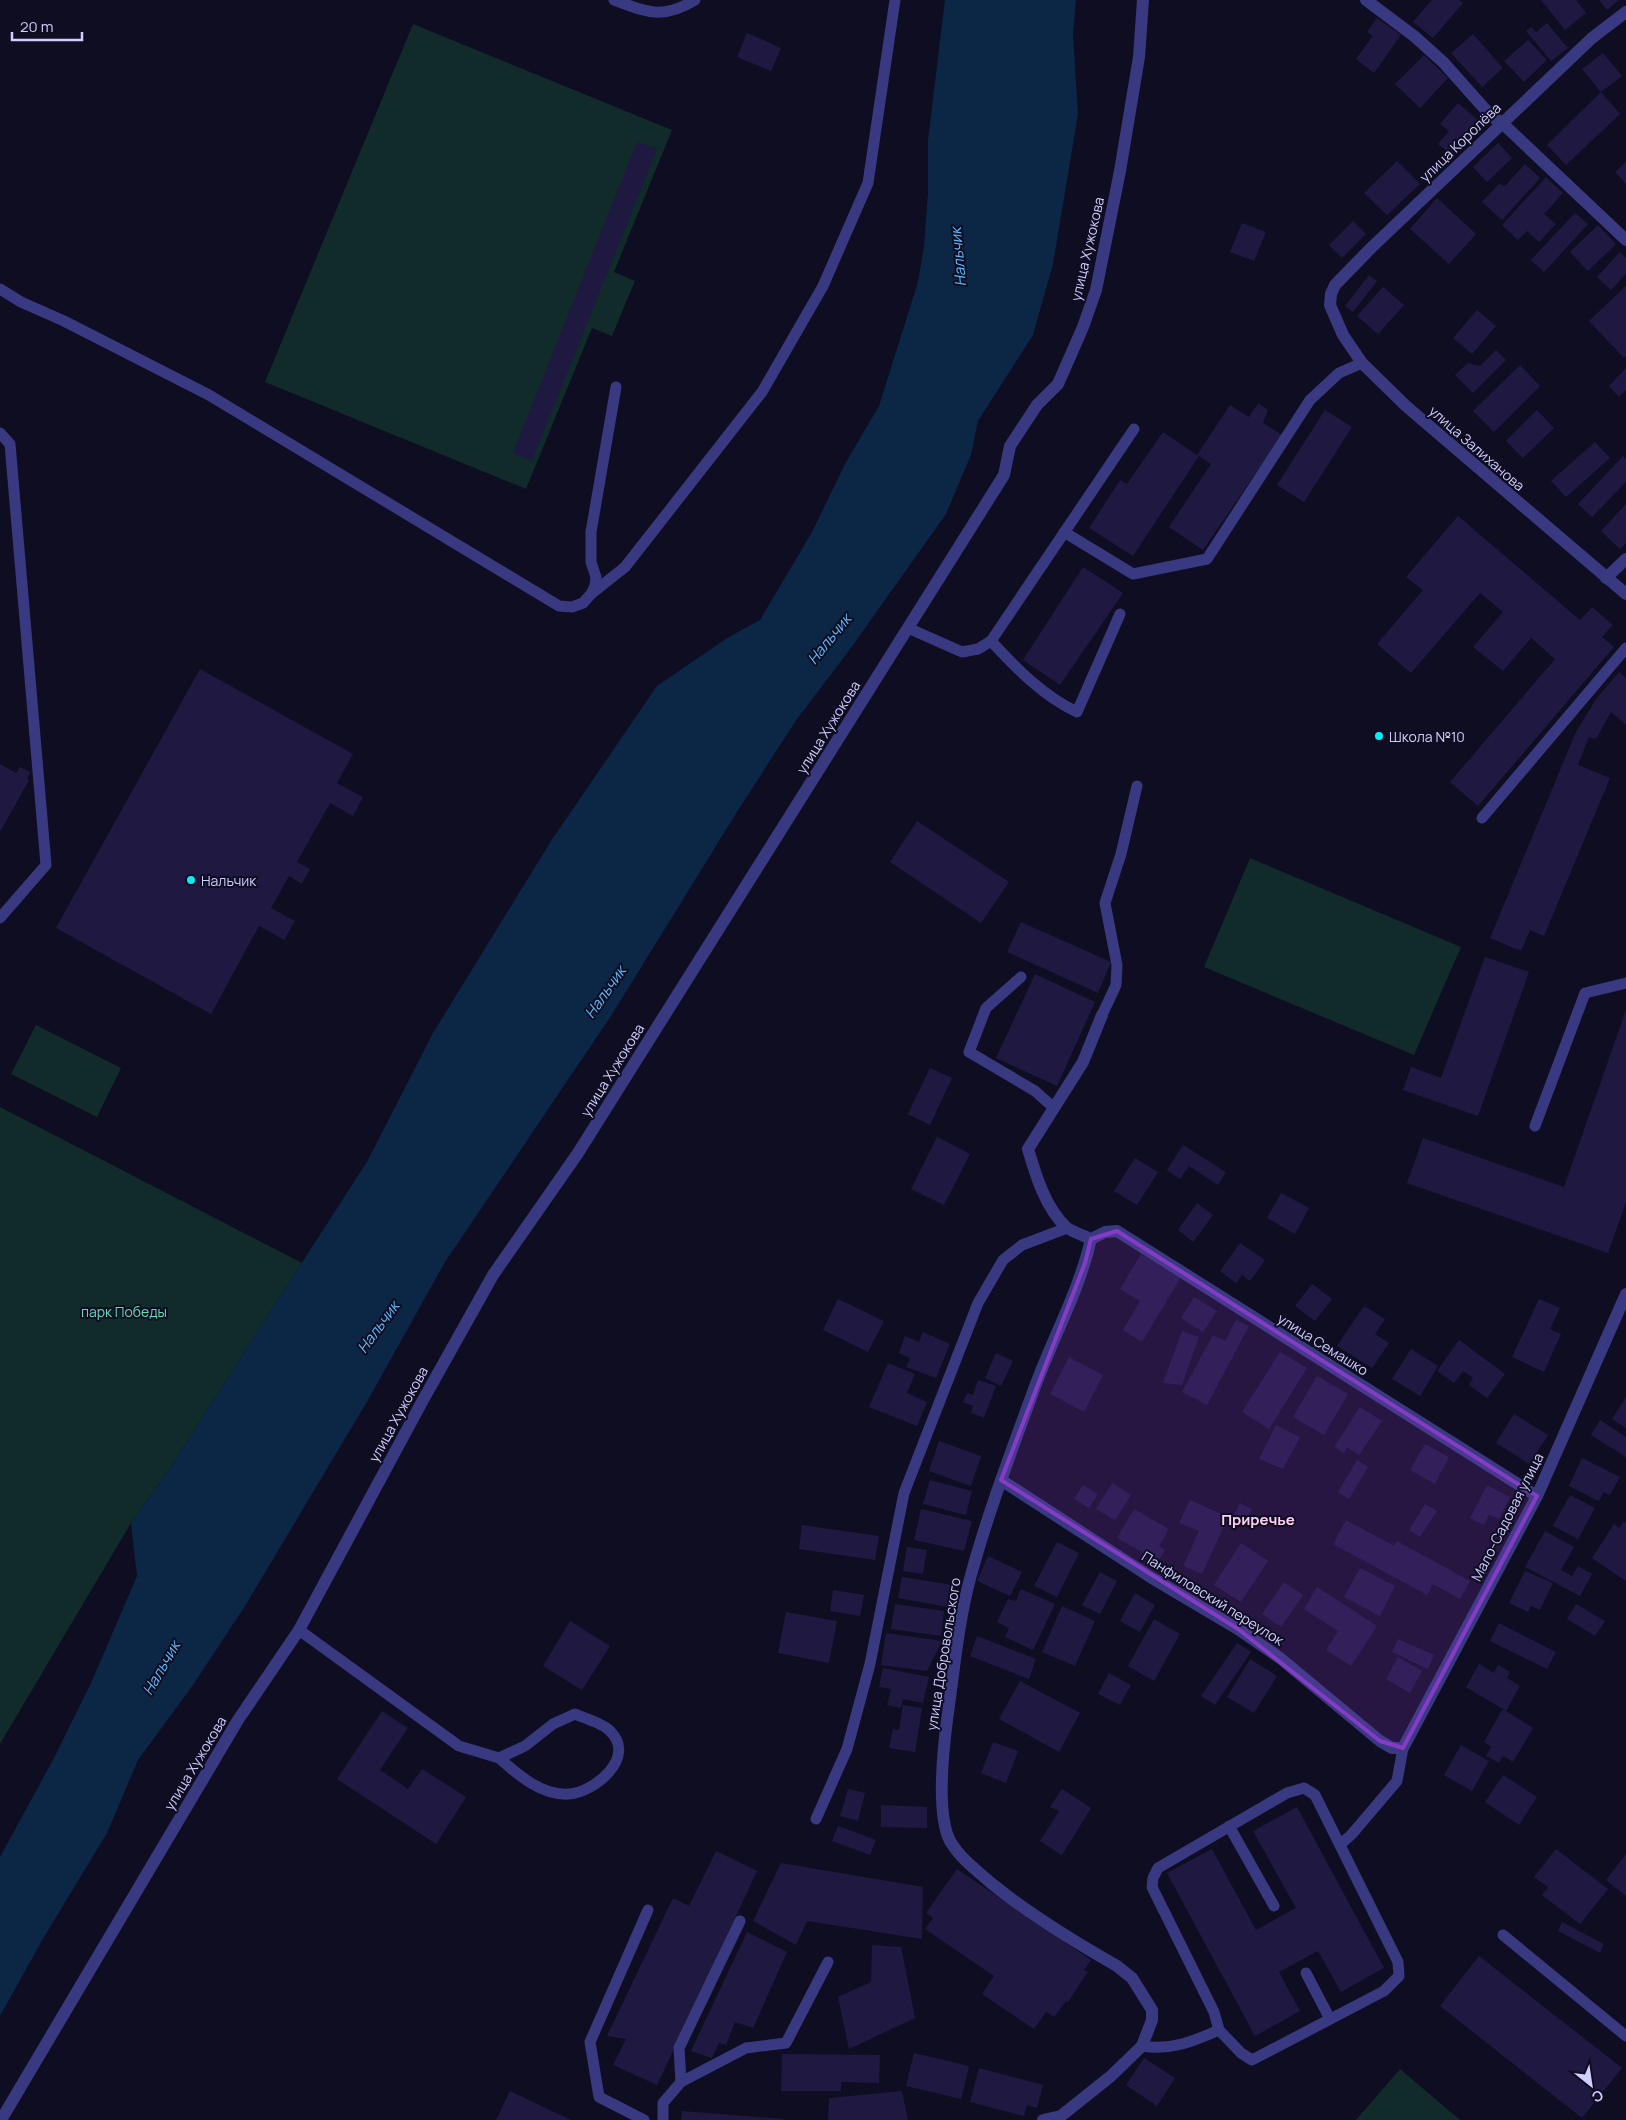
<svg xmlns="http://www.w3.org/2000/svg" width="1626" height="2120" font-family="Manrope,sans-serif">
  <rect width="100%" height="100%" fill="#0f0d21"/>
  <g fill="#102b29">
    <polygon points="413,24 672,130 614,272 635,281 612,336 592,328 526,489 265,382"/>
    <polygon points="1250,858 1461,947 1414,1055 1204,967"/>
    <polygon points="36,1025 121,1068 97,1117 11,1074"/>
    <polygon points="0,1107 302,1263 170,1468 131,1523 0,1744"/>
    <polygon points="1400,2069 1460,2120 1356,2120"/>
  </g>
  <polygon fill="#0c2646" points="945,0 1076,0 1073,34 1078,114 1053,264 1033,335 978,421 971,455 946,514 848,652 797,719 740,807 611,1016 445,1262 368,1400 245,1606 193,1685 138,1760 107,1833 44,1937 0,2016 0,1857 54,1758 91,1683 137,1576 131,1523 170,1468 368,1160 433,1033 551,841 657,686 727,638 760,620 812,532 845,464 879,406 918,282 924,247 928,193 928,140"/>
  <g fill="#1f1942">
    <polygon points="1432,0 1459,0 1463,3 1433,38 1413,22"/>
    <polygon points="1541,0 1576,0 1586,13 1565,30"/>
    <polygon points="1599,0 1619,0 1607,10"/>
    <polygon points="1377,18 1401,35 1374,73 1356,59 1373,36 1367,32"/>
    <polygon points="1547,23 1568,48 1551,61 1526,31 1531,27 1536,32"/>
    <polygon points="747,33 781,48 771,71 737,57"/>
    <polygon points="1473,34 1503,68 1482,87 1451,53"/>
    <polygon points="1528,40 1547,60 1524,82 1504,61"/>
    <polygon points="1603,53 1622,76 1601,92 1582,69"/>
    <polygon points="1424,55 1448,78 1420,108 1395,84"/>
    <polygon points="1601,92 1620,114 1566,165 1547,145"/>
    <polygon points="1458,103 1481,123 1453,156 1438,144 1449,131 1440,124"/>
    <polygon points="637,142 657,149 532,461 513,453"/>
    <polygon points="1498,143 1512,158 1487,182 1473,167"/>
    <polygon points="1397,161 1420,184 1387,215 1364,193"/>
    <polygon points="1626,162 1626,184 1615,172"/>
    <polygon points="1525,164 1540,178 1502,220 1482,202 1499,184 1505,186"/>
    <polygon points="1546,177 1563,193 1544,214 1556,224 1539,242 1527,231 1518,240 1502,225"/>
    <polygon points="1437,198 1476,234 1449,264 1410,229"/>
    <polygon points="1575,213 1588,224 1544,272 1531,260"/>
    <polygon points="1353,221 1366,234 1342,258 1329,245"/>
    <polygon points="1242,223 1266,232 1254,261 1230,252"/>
    <polygon points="1598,225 1616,244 1588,271 1570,252"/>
    <polygon points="1620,252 1626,258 1626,274 1611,290 1597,277"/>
    <polygon points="1369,275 1377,281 1353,312 1345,306"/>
    <polygon points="1626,286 1626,356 1624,358 1589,321"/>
    <polygon points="1383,287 1404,305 1378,334 1357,316"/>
    <polygon points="1477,310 1496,326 1472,354 1453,338"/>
    <polygon points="1496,350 1506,360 1473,393 1455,375 1468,363 1480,366"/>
    <polygon points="1520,365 1540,386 1494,432 1473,411"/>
    <polygon points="1626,368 1626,390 1619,397 1609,386"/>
    <polygon points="1258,403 1268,410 1263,423 1282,435 1203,550 1169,527 1211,464 1199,456 1133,556 1089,528 1120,480 1127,484 1163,432 1197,455 1230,405 1249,417"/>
    <polygon points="1325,410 1352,427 1304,502 1277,485"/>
    <polygon points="1537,410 1554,428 1523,458 1506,441"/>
    <polygon points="1595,442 1610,458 1566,497 1551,481"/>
    <polygon points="1623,456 1626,459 1626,482 1592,517 1578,504"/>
    <polygon points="1626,504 1626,543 1620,549 1601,531"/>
    <polygon points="1458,516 1580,620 1592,607 1613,625 1602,637 1614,647 1478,806 1450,782 1555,659 1531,638 1503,671 1473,647 1503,612 1480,593 1411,673 1377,644 1423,590 1406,577"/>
    <polygon points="1083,567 1123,593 1060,685 1023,660"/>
    <polygon points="200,669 353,754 337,783 363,797 353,816 330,803 297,862 310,869 302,884 289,876 271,908 295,921 284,940 259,926 211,1014 56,928"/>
    <polygon points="1619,672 1626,678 1626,725 1611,712 1596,739 1589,737 1578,765 1610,778 1544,936 1530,930 1521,951 1490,938 1576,732 1596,699"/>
    <polygon points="0,764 16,773 20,767 30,772 27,779 29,780 0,832"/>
    <polygon points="917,821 1009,882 981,923 890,862"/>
    <polygon points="1021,922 1111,962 1098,993 1007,952"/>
    <polygon points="1485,957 1529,972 1478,1116 1403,1090 1411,1067 1441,1078"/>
    <polygon points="1035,974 1095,1002 1057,1086 996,1058"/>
    <polygon points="1626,1010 1626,1202 1608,1253 1407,1183 1423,1138 1564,1187"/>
    <polygon points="930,1068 952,1078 930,1125 908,1114"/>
    <polygon points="937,1137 970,1154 944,1205 911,1189"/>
    <polygon points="1183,1145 1226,1172 1218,1185 1189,1166 1180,1179 1167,1170"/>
    <polygon points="1135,1158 1158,1172 1137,1205 1114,1191"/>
    <polygon points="1281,1193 1309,1208 1295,1234 1267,1218"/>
    <polygon points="1197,1203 1213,1215 1193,1242 1178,1230"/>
    <polygon points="1240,1243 1265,1260 1250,1281 1242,1275 1236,1283 1220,1271"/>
    <polygon points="1141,1254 1181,1277 1142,1342 1123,1330 1140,1301 1120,1289"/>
    <polygon points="1312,1284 1332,1299 1315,1321 1295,1306"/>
    <polygon points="1194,1297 1217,1311 1203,1332 1181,1318"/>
    <polygon points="838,1299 884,1321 868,1352 823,1330"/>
    <polygon points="1539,1299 1560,1308 1550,1329 1561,1334 1544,1372 1512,1357"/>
    <polygon points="1364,1306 1385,1319 1375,1334 1389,1343 1372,1368 1337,1346"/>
    <polygon points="1236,1320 1249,1326 1207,1405 1182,1392 1213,1335 1225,1341"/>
    <polygon points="1182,1331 1199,1337 1182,1385 1163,1383"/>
    <polygon points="923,1332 950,1344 936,1378 906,1367 910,1358 899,1353 905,1336 919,1342"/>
    <polygon points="1459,1340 1505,1374 1487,1398 1469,1385 1473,1378 1463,1371 1454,1383 1437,1371"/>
    <polygon points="1411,1349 1438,1366 1420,1396 1392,1379"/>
    <polygon points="1280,1352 1307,1368 1269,1429 1242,1412"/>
    <polygon points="996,1353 1013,1361 1001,1386 985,1378"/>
    <polygon points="1069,1357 1103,1375 1084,1412 1050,1394"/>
    <polygon points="888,1363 915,1374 907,1393 927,1402 917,1426 869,1407"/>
    <polygon points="1317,1376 1348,1394 1324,1435 1293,1417"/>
    <polygon points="978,1380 996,1386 984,1418 971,1413 973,1406 963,1402 967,1393 973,1395"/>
    <polygon points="1626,1397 1626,1428 1612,1419"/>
    <polygon points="1360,1407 1382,1421 1359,1455 1347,1447 1344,1453 1334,1447"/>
    <polygon points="1514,1414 1548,1435 1529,1464 1496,1443"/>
    <polygon points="1600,1420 1626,1437 1626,1457 1591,1435"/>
    <polygon points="1276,1425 1300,1437 1283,1469 1259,1459"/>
    <polygon points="939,1441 981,1456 971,1486 929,1471"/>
    <polygon points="1425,1444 1449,1457 1435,1484 1410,1470"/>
    <polygon points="1582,1458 1620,1477 1610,1495 1604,1492 1599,1501 1569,1486"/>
    <polygon points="1357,1460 1368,1467 1349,1499 1338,1492"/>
    <polygon points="930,1480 972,1491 966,1515 923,1504"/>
    <polygon points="1112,1483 1131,1495 1115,1520 1096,1509"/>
    <polygon points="1083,1485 1098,1494 1089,1508 1074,1499"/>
    <polygon points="1487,1485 1510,1497 1499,1519 1489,1515 1484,1525 1470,1518"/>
    <polygon points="1570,1495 1595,1508 1578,1539 1553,1526"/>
    <polygon points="1190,1500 1228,1517 1202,1574 1183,1566 1199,1531 1179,1523"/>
    <polygon points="1240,1503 1252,1509 1243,1527 1231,1521"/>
    <polygon points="1425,1504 1437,1511 1420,1537 1409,1530"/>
    <polygon points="921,1509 972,1521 964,1551 914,1540"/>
    <polygon points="1134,1509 1169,1529 1159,1546 1165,1550 1158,1561 1117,1538"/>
    <polygon points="1346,1520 1394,1546 1397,1541 1470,1581 1460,1599 1433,1584 1427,1595 1333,1544"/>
    <polygon points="1624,1521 1626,1523 1626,1581 1592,1558 1614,1524 1619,1528"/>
    <polygon points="802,1525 879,1536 875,1560 799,1549"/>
    <polygon points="1545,1531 1574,1547 1561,1570 1572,1576 1578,1566 1592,1574 1580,1596 1525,1567"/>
    <polygon points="1057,1542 1079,1553 1057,1597 1034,1586"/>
    <polygon points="1241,1543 1268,1561 1241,1602 1214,1585"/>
    <polygon points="907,1547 927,1550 923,1574 903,1571"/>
    <polygon points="988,1556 1022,1572 1010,1596 977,1581"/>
    <polygon points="1360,1568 1395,1586 1380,1616 1344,1597"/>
    <polygon points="1525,1571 1553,1583 1540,1610 1531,1606 1528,1612 1509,1603"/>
    <polygon points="1100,1572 1117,1581 1100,1614 1082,1605"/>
    <polygon points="902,1577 953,1585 947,1607 898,1598"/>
    <polygon points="1284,1582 1303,1595 1281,1627 1262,1614"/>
    <polygon points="1317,1587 1377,1626 1351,1666 1326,1650 1338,1631 1304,1609"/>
    <polygon points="1021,1589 1055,1604 1033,1650 1005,1637 1009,1628 997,1622 1008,1599 1016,1601"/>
    <polygon points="833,1590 864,1595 860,1616 830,1611"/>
    <polygon points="1135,1593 1155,1605 1140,1632 1120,1621"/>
    <polygon points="895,1604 944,1611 941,1636 891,1629"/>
    <polygon points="1576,1604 1605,1621 1595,1636 1567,1619"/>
    <polygon points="1062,1606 1095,1621 1075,1666 1042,1652"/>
    <polygon points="786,1612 837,1621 829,1663 778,1653"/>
    <polygon points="1154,1619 1180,1634 1154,1681 1128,1666"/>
    <polygon points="570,1621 610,1646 582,1690 543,1666"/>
    <polygon points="1499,1623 1556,1652 1547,1669 1490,1641"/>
    <polygon points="886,1633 942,1641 927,1671 881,1665"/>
    <polygon points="977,1636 1036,1659 1029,1679 970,1656"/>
    <polygon points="1398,1639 1434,1655 1428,1669 1392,1652"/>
    <polygon points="1237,1643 1251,1652 1215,1705 1201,1696"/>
    <polygon points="1398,1657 1422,1671 1410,1693 1386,1679"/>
    <polygon points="1250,1659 1277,1676 1254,1713 1227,1697"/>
    <polygon points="1479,1664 1494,1673 1498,1665 1510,1672 1507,1678 1520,1686 1506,1711 1466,1687"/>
    <polygon points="883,1668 929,1677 923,1703 903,1699 901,1708 887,1705 891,1689 879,1687"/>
    <polygon points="1109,1673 1131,1685 1120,1705 1098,1694"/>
    <polygon points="1020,1681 1080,1713 1059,1752 999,1719"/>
    <polygon points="903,1705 922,1708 915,1752 889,1748 893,1729 899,1730"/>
    <polygon points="1502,1710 1506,1711 1533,1728 1513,1762 1503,1756 1499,1763 1486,1756 1491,1747 1484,1742"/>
    <polygon points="382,1711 408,1728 380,1770 408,1789 422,1769 466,1797 436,1844 337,1779"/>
    <polygon points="993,1742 1018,1751 1006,1783 981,1773"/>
    <polygon points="1461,1745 1489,1761 1472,1791 1444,1775"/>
    <polygon points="1503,1775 1537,1797 1519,1825 1485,1802"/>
    <polygon points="848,1789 865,1793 858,1821 840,1816"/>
    <polygon points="1062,1789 1091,1808 1062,1855 1040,1841 1059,1811 1050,1807"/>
    <polygon points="881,1805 927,1807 927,1828 881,1827"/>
    <polygon points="1297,1807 1384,1968 1341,1992 1318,1951 1279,1972 1300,2011 1255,2036 1167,1873 1212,1849 1256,1930 1296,1908 1253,1831"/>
    <polygon points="838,1826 876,1840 870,1855 832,1841"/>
    <polygon points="1556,1849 1608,1889 1580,1924 1542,1895 1548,1887 1534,1877"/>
    <polygon points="716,1851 757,1871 657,2085 613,2065 626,2039 607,2036 673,1898 689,1906"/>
    <polygon points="1626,1854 1626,1896 1606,1880"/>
    <polygon points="781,1863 923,1887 922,1939 807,1921 796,1945 753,1921"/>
    <polygon points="957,1869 1091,1960 1084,1970 1088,1972 1068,2002 1066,2001 1054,2017 1046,2012 1034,2029 982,1994 994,1976 925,1929 933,1918 926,1913"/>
    <polygon points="1562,1922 1604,1944 1600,1953 1558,1931"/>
    <polygon points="747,1932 787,1952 753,2028 735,2022 726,2045 719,2043 712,2058 691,2051"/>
    <polygon points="872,1945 901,1947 915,2018 849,2049 838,1997 871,1982"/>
    <polygon points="1479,1956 1622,2068 1582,2118 1440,2006"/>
    <polygon points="914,2053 969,2066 961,2099 906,2086"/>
    <polygon points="782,2054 880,2055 879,2083 841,2082 841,2091 781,2091"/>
    <polygon points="1144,2058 1175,2078 1157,2106 1126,2085"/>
    <polygon points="979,2068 1043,2085 1037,2108 1027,2105 1024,2116 970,2102"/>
    <polygon points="510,2091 571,2120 496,2120"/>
    <polygon points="902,2091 908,2120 828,2120 829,2098"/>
    <polygon points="682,2111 783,2119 783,2120 681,2120"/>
  </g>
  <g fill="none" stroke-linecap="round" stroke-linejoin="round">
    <g stroke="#383981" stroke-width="11">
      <path d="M614,0c33,12 48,20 81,0"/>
      <polyline points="0,289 21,302 64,321 209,395 559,606 572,607 583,603 591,594 595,586 596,577 591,562 591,532 616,387"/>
      <polyline points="0,433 10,444 46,865 0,918"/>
      <polyline points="1064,532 1133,574 1207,559 1310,400 1339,373 1362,363"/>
      <polyline points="591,594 625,567 762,392 823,286 868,183 895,0"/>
      <path d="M1120,614l-43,98c-34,-16 -61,-44 -86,-71l143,-212"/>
      <polyline points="908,628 962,652 978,649 991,641"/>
      <polyline points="1482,818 1626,648"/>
      <polyline points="1021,977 986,1008 969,1052 1035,1091 1054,1108"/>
      <polyline points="1102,1015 1116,985 1117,965 1105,903 1121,854 1137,786"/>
      <polyline points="1535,1126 1585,993 1626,983"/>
      <path d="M299,1630l160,116 40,12 26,-12 28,-22 22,-10c9,4 29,10 35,17 27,26 -15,61 -41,63 -27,2 -51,-19 -70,-36"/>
      <polygon points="1304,1788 1315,1795 1398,1962 1399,1976 1384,1991 1252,2060 1241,2053 1219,2030 1214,2012 1152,1887 1153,1878 1158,1868 1287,1793"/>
      <polyline points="816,1819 847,1749 870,1664 904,1493 978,1303 1003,1260 1022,1245 1067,1228"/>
      <polyline points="1229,1826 1274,1906"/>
      <polyline points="1340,1845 1352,1834 1397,1781 1403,1748"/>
      <polyline points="1503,1935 1626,2036"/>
      <polyline points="1306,1973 1330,2019"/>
      <path d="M1142,2046c29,5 52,-5 77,-16"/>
      <polyline points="681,2082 679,2048 740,1921"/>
      <polyline points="644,2120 599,2097 590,2042 648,1910"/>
      <polyline points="663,2120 663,2103 681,2082 746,2048 786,2043 828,1962"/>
    </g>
    <g stroke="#383981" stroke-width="12">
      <polyline points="1366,0 1414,36 1443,62 1492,117 1501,122 1626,240"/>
      <polyline points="1626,12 1592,38 1371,248 1335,285 1331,294 1330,305 1343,335 1362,363 1406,406 1626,594"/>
      <polyline points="1606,578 1626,559"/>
      <polyline points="1091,1239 1105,1232 1117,1231 1537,1496"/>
      <polyline points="1001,1480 1152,1578 1238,1629 1280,1658 1380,1741 1392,1748 1403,1748 1537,1496 1626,1294"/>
      <polyline points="1,2120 238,1720 299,1630 423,1400 493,1275 578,1153 1004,475 1010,446 1037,405 1058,384 1083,327 1096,290 1120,171 1139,57 1143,0"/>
      <path d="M1043,2120l18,-4 50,-40 31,-30 10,-26v-10l-20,-32 -15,-12c-44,-25 -87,-51 -126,-83 -15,-13 -31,-25 -41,-42 -14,-28 -7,-90 -3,-121 7,-48 11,-98 24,-145 17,-62 40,-123 62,-183 18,-51 46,-100 58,-153 -8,-4 -19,-7 -25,-12 -21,-20 -30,-51 -38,-78l55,-87 19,-47"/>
    </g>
  </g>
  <path fill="#843cc5" fill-opacity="0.2" stroke="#843cc5" stroke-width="4" stroke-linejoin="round" d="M1117,1231l420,265 -134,252 -23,-7 -142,-112 -237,-149 84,-217 6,-24z"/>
  <g fill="#00eef8" stroke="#0f0d21" stroke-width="2">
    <circle cx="1379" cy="736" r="5"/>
    <circle cx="191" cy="880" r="5"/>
  </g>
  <g text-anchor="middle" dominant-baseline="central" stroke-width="4" stroke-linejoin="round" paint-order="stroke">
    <g font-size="14" fill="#d0cdff" stroke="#0f0d21">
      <text transform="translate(1460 142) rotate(-44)">улица Королёва</text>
      <text transform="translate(1087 249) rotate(-77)">улица Хужокова</text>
      <text transform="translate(1477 448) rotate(41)">улица Залиханова</text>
      <text transform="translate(828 727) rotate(-58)">улица Хужокова</text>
      <text transform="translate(612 1070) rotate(-58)">улица Хужокова</text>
      <text transform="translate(1323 1344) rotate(32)">улица Семашко</text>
      <text transform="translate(398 1414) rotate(-61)">улица Хужокова</text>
      <text transform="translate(1507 1517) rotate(-63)">Мало-Садовая улица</text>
      <text transform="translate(1213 1598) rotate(32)">Панфиловский переулок</text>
      <text transform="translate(943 1654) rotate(-81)">улица Добровольского</text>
      <text transform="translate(195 1763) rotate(-59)">улица Хужокова</text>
    </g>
    <g font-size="14" fill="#d0cdff" stroke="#0f0d21" text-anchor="start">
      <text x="1389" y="736">Школа №10</text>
      <text x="201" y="880">Нальчик</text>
    </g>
    <g font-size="14" fill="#59dfb6" stroke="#0f0d21">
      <text x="124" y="1311">парк Победы</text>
    </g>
    <g font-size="15" font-style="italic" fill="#5bbdff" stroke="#0f0d21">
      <text transform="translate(958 257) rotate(-95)">Нальчик</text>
      <text transform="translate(829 639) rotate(-51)">Нальчик</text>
      <text transform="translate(605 992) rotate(-55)">Нальчик</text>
      <text transform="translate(378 1327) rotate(-54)">Нальчик</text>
      <text transform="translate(161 1668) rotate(-60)">Нальчик</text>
    </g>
    <g font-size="15" font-weight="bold" fill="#ffcff0" stroke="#0f0d21">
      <text x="1258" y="1519">Приречье</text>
    </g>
  </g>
  <g transform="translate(1591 2085) rotate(150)" stroke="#0f0d21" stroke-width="4" paint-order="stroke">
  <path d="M0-4L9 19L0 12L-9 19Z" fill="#d0cdff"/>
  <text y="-8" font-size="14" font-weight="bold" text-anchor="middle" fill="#d0cdff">С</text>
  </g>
  <path d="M12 32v8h70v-8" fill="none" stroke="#d0cdff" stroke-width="2.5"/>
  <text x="20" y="32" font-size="15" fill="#d0cdff" stroke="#0f0d21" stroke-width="4" paint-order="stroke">20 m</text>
</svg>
